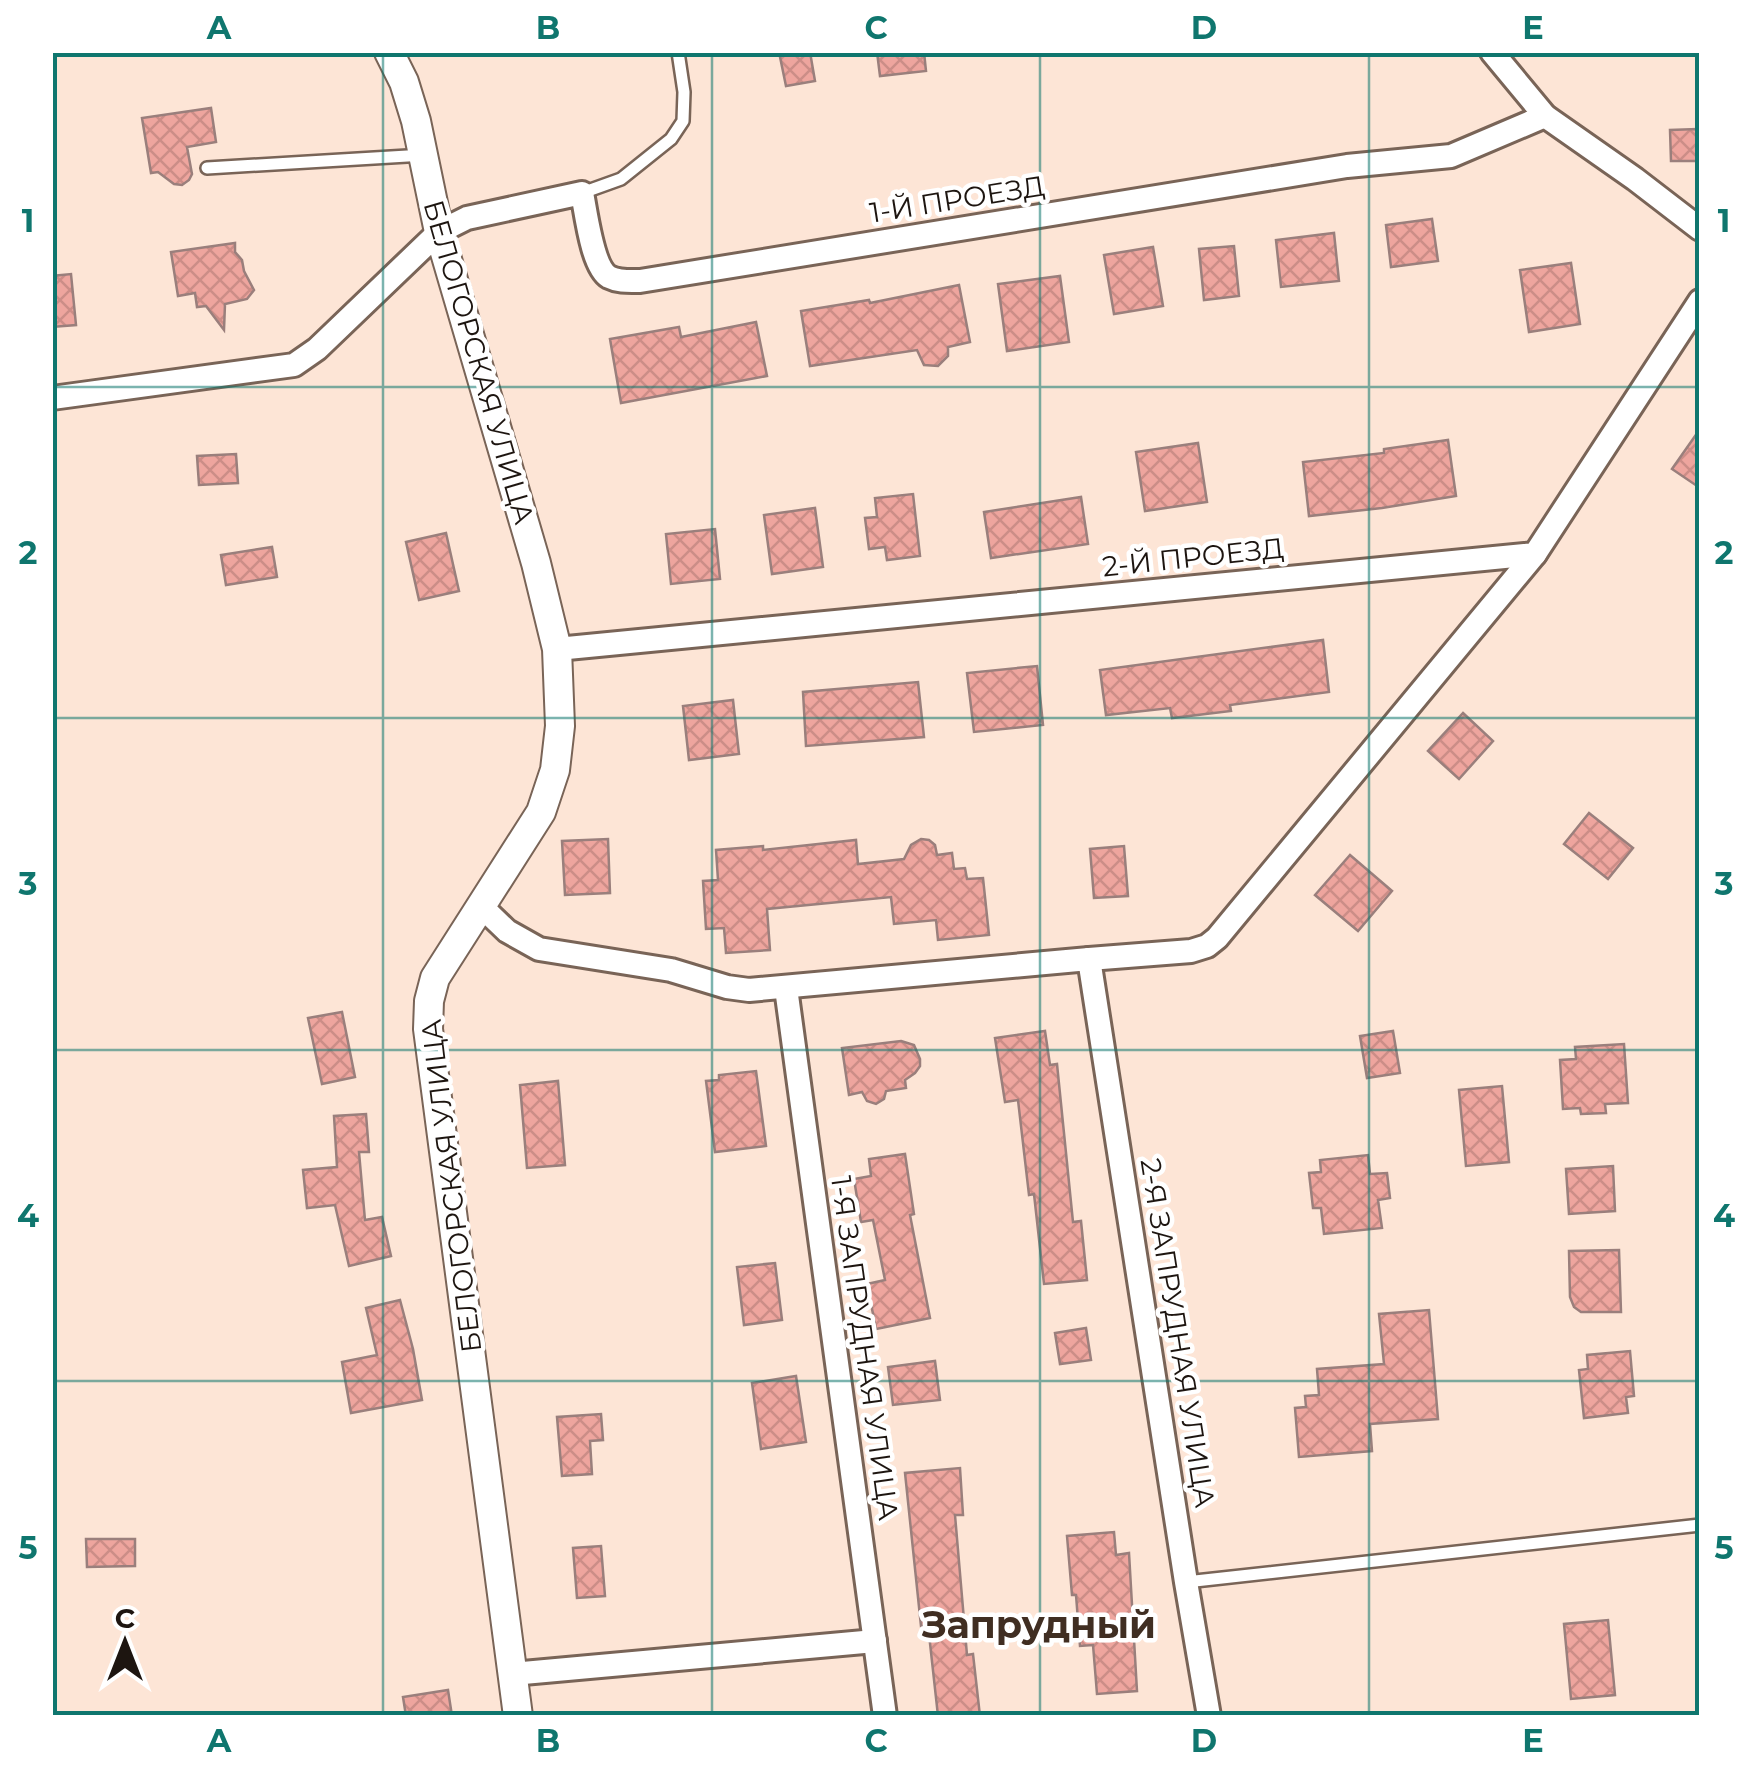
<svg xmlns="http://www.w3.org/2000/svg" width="1752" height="1768" font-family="Montserrat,sans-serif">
  <defs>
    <pattern id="building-cross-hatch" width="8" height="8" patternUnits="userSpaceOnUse" patternTransform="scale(2.5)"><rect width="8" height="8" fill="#eea59e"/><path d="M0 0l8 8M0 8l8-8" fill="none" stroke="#cc8d87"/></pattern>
  </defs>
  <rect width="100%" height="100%" fill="#fde5d6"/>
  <g fill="url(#building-cross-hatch)" stroke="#9a7f7c" stroke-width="2.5">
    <polygon points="779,52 810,52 815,81 786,86"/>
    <polygon points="877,52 924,52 926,71 880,76"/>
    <polygon points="211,108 216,142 187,147 192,174 189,180 182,185 174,184 158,172 151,173 142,118"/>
    <polygon points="1697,129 1698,161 1671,161 1670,130"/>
    <polygon points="1432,219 1438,261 1391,267 1386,225"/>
    <polygon points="1334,233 1339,281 1281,287 1276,240"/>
    <polygon points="235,243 235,252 242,260 244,271 254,290 247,299 225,304 224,330 206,306 197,307 195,293 178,296 171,252"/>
    <polygon points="1234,246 1239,296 1204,300 1199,249"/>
    <polygon points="1153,247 1163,306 1114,314 1104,255"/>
    <polygon points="1571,263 1580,324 1529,332 1520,270"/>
    <polygon points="71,274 76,325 52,327 52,276"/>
    <polygon points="1060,276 1069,342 1007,351 998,284"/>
    <polygon points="959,285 970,342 948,347 948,356 938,366 924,365 917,350 810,366 801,311 869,300 870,303"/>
    <polygon points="756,322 767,376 621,403 610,339 679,327 681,337"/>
    <polygon points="1700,429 1700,488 1672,469"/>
    <polygon points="1448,440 1456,496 1382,508 1309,516 1303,462 1384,453 1384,449"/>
    <polygon points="1198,443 1207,502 1145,511 1136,452"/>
    <polygon points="236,454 238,483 199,485 197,456"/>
    <polygon points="913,494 920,556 887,560 885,547 869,549 865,518 877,517 875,498"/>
    <polygon points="1081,497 1088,544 991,558 984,512"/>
    <polygon points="815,508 823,567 772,574 764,515"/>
    <polygon points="715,529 720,579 671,584 666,534"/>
    <polygon points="446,533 459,591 419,600 406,542"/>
    <polygon points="272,547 277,577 226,585 221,555"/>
    <polygon points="1323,640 1329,692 1230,705 1231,711 1172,718 1170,708 1106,715 1100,670"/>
    <polygon points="1037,666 1043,725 974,732 967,673"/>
    <polygon points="918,682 924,737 806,746 803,692"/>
    <polygon points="733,700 739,754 689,760 683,706"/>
    <polygon points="1463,713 1493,741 1459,779 1428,751"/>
    <polygon points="1589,813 1633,848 1608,879 1564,844"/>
    <polygon points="608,839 610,893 565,895 562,841"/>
    <polygon points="921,839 929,840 935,845 937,855 952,853 954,869 965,868 967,879 983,878 989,935 938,940 936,920 894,924 891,897 767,909 770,950 726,953 724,928 706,929 703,881 718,880 716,850 763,846 763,850 856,840 858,864 904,859 911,845"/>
    <polygon points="1124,846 1128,896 1094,898 1090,849"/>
    <polygon points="1350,855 1392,891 1358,931 1315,895"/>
    <polygon points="342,1012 355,1077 322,1084 308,1018"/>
    <polygon points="1045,1031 1050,1065 1057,1064 1073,1222 1081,1221 1087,1280 1044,1284 1034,1194 1029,1195 1018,1100 1005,1102 995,1038"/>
    <polygon points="1393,1031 1400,1073 1367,1078 1360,1036"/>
    <polygon points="901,1041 914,1045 920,1059 920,1066 915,1073 905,1080 906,1088 886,1091 884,1099 876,1104 867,1101 862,1092 849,1095 842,1048"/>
    <polygon points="1624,1044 1628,1103 1605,1104 1606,1113 1581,1114 1580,1108 1563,1109 1560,1060 1576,1059 1575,1047"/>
    <polygon points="756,1071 766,1146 715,1152 706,1081 719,1080 719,1075"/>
    <polygon points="558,1081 565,1165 527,1168 520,1085"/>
    <polygon points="1502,1086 1509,1162 1466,1166 1459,1090"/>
    <polygon points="366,1114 369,1152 359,1152 365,1220 382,1217 391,1256 349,1266 335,1205 307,1208 303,1170 337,1167 334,1116"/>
    <polygon points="905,1154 914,1214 910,1215 930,1318 876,1329 867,1284 885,1280 873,1220 861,1222 854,1179 871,1176 869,1159"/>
    <polygon points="1368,1155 1370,1174 1387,1173 1390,1198 1378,1200 1382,1228 1324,1234 1321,1208 1313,1208 1309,1173 1321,1172 1320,1160"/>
    <polygon points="1613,1166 1615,1211 1569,1214 1566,1169"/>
    <polygon points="1619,1250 1621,1312 1581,1312 1574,1307 1570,1297 1569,1251"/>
    <polygon points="775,1263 782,1320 744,1325 737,1267"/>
    <polygon points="400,1300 413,1349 422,1400 351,1413 342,1362 377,1355 366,1308"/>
    <polygon points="1429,1310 1438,1419 1370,1424 1372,1451 1299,1457 1295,1408 1306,1407 1305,1396 1319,1395 1317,1369 1384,1364 1379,1314"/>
    <polygon points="1086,1328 1091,1360 1060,1364 1055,1333"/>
    <polygon points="1630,1351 1634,1396 1626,1397 1628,1413 1584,1418 1579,1370 1588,1369 1587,1355"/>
    <polygon points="935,1361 940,1400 893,1405 888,1367"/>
    <polygon points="796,1376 806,1442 761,1449 752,1383"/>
    <polygon points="601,1414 603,1440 590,1441 592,1474 562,1476 557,1417"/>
    <polygon points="960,1468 963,1515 955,1515 967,1655 973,1654 980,1716 938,1716 928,1625 921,1626 905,1473"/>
    <polygon points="1114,1532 1116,1555 1129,1553 1137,1691 1097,1694 1093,1645 1080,1646 1076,1595 1072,1595 1067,1536"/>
    <polygon points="86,1539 135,1539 135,1566 87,1567"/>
    <polygon points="601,1546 605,1596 577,1598 573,1548"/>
    <polygon points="1608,1620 1615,1695 1571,1699 1564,1624"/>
    <polygon points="448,1690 452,1716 406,1716 403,1697"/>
  </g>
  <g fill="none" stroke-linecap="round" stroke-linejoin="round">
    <defs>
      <g id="service">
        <polyline points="207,168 424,155"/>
        <polyline points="582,193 621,179 671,139 683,121 684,92 678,52"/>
        <polyline points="1186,1582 1700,1525"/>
      </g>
      <g id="minor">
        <polyline points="1492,52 1545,116 1635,179 1700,229"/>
        <path d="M52,398l242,-33 23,-16 122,-117 28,-14 115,-25c4,19 10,74 27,84 10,5 20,4 31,4l707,-115 104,-10 94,-40"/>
        <polyline points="557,649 1535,554 1700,301"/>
        <polyline points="482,907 507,931 539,949 671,970 727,987 749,990 1089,959 1186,1582 1209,1716"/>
        <polyline points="1089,959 1191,951 1207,946 1217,938 1535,554"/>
        <polyline points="786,988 885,1716"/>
        <polyline points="512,1674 875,1641"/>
      </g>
      <polyline id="tertiary" points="389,52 404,82 416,121 439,232 536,563 557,649 560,726 555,770 541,812 435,978 429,1001 428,1029 518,1716"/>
    </defs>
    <use href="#service" stroke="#796457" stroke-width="16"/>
    <use href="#minor" stroke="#796457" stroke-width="28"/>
    <use href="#tertiary" stroke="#796457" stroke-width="32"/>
    <use href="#service" stroke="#fff" stroke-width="11"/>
    <use href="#minor" stroke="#fff" stroke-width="22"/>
    <use href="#tertiary" stroke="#fff" stroke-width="28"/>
  </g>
  <path fill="none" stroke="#0f766e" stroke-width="2.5" stroke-opacity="0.55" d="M383,52v1664M712,52v1664M1040,52v1664M1369,52v1664M52,387h1648M52,718h1648M52,1050h1648M52,1381h1648"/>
  <g text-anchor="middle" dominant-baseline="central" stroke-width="9" stroke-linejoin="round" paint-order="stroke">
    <g font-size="28" fill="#1d1510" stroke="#fff">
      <text transform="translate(957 199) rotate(-9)">1-Й ПРОЕЗД</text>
      <text transform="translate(479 362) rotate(74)">БЕЛОГОРСКАЯ УЛИЦА</text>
      <text transform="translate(1193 557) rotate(-6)">2-Й ПРОЕЗД</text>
      <text transform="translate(451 1186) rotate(-97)">БЕЛОГОРСКАЯ УЛИЦА</text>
      <text transform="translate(1178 1333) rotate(81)">2-Я ЗАПРУДНАЯ УЛИЦА</text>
      <text transform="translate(865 1348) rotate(82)">1-Я ЗАПРУДНАЯ УЛИЦА</text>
    </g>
    <g font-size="38" font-weight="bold" fill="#402e22" stroke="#fff">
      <text x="1039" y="1624">Запрудный</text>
    </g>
  </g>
  <rect width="1752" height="1768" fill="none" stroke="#ffffff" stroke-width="110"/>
  <g transform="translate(125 1643)" stroke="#ffffff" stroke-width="8" paint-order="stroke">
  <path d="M0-8L18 38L0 25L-18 38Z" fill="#1d1510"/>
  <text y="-15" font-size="28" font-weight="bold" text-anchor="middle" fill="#1d1510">С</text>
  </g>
  <rect x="55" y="55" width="1642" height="1658" fill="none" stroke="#0f766e" stroke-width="4"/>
  <g font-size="32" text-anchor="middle" font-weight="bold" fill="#0f766e">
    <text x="219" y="39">A</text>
    <text x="548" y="39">B</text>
    <text x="876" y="39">C</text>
    <text x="1204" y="39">D</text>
    <text x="1533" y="39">E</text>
    <text x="28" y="232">1</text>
    <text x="1724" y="232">1</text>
    <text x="28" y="564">2</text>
    <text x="1724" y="564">2</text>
    <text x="28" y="895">3</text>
    <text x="1724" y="895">3</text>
    <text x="28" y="1227">4</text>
    <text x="1724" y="1227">4</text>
    <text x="28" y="1559">5</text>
    <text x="1724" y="1559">5</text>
    <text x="219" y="1752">A</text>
    <text x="548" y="1752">B</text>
    <text x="876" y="1752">C</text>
    <text x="1204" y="1752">D</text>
    <text x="1533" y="1752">E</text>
  </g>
</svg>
